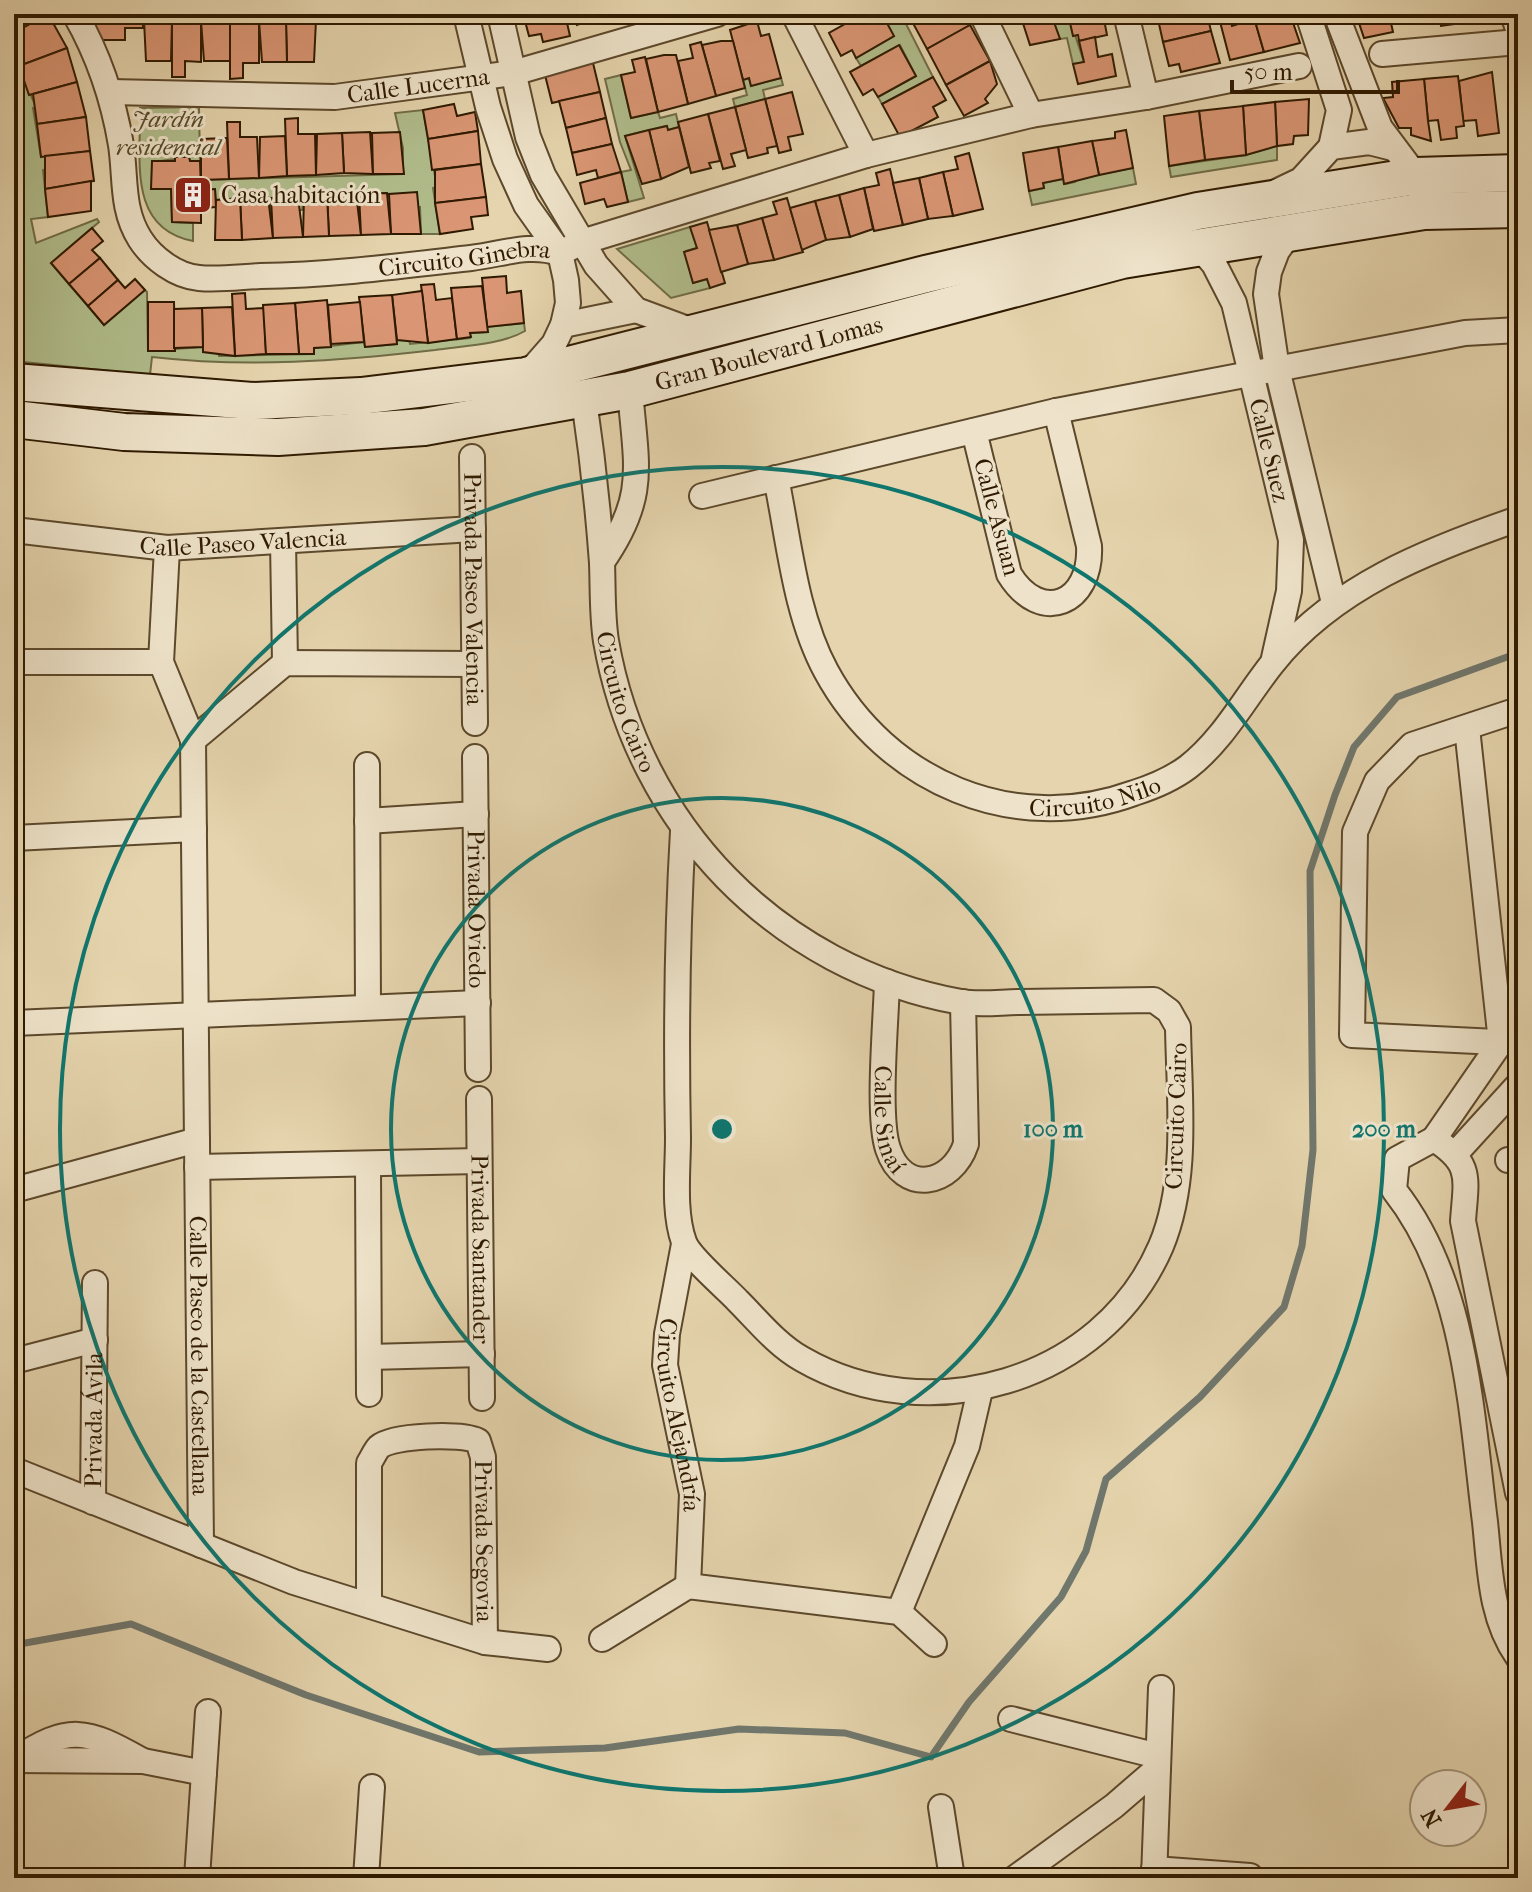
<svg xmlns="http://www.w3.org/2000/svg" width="1532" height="1892" font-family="'IM FELL French Canon',serif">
  <rect width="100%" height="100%" fill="#e5d4ad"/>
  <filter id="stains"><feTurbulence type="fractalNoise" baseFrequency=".0025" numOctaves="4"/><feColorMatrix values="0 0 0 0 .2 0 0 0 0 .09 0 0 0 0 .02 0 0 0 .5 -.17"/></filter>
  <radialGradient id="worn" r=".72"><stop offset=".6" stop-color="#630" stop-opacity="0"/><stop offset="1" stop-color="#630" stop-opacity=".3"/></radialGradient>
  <g fill="#b1bd8c" stroke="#706c46" stroke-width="2">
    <polygon points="143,14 316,14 316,20 144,20"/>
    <polygon points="882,14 901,14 933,77 882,104 878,97 916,76 900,45 861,66 856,58 894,36"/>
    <polygon points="1051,14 1068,14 1084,62 1073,64 1067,38 1060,39"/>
    <path d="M14,56l22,51 -3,1 8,49 4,-1 2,13 -4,1 5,47 -17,2 5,24 61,-24 2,3 -48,41 53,62 41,-35 2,2 1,59 55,-4 15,5 1,4 95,-2v-6l50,-6 1,5 31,-3 1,-4 12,-1 1,5 60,-6v-5l17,-1v-5l37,-4 1,8c-24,14 -64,15 -90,19 -95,11 -187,18 -283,7l-2,18 -136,-14z"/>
    <polygon points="621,75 631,118 658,112 660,118 676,114 679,127 668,130 666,126 625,136 644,198 628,202 621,172 631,170 620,142 605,79"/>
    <polygon points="749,78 751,86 781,78 783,85 763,90 765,99 735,107 733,99 747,95 743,80"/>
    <path d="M199,107l1,54h-10l-1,-4 -37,5v27h19l1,33 21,1v18c-66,-13 -52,-82 -53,-133z"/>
    <polygon points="423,110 437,187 433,188 440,234 421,234 420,207 387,208 386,193 359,194 360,208 357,208 356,193 304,196 302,210 299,210 298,197 271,198 271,212 268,212 267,197 216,200 215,189 201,190 201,180 403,174 403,148 395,113"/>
    <polygon points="1277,146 1277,160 1171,177 1169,166 1246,155"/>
    <polygon points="1133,168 1136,184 1032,205 1029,191 1044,188 1043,183 1063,179 1065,184 1075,182 1075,179"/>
    <polygon points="690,227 697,248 686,251 693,283 707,279 710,288 671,298 617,249"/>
  </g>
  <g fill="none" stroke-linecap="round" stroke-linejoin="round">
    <polyline stroke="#70776d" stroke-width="7" points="14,1645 131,1624 306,1695 479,1752 605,1748 739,1729 845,1733 931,1757 969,1702 1061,1597 1086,1551 1106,1479 1200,1397 1284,1307 1302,1246 1313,1150 1310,871 1335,795 1354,747 1397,697 1518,653"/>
  </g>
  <g fill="#da9674" stroke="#2f1a00" stroke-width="2">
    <polygon points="14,14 48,14 14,33"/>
    <polygon points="48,14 67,48 19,66 14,56 14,33"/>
    <polygon points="96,14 143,14 143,28 125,28 125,40 96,40"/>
    <polygon points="565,14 570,36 543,42 541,34 529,36 525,21"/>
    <polygon points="574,14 607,14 577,25"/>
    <polygon points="863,14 882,14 894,36 856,58 852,50 841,56 829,33"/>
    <polygon points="908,14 964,14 970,25 927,49"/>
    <polygon points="1020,14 1051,14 1060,39 1030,45"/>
    <polygon points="1068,14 1103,14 1107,35 1079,41 1078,35 1073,36"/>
    <polygon points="1207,14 1211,31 1163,42 1157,15"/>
    <polygon points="1218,14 1229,14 1232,26 1241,23 1239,14 1253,14 1264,52 1230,60"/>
    <polygon points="1253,14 1290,14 1300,43 1264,52"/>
    <polygon points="1356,14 1389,14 1393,32 1364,38"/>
    <polygon points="1389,14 1424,14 1424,17 1390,21"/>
    <polygon points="1439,14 1475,14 1477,21 1441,26"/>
    <polygon points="144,20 172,20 171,61 146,61"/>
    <polygon points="172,20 201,21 201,62 185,61 185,77 172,77"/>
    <polygon points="316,20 314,62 287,62 286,22"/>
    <polygon points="201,21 230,21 230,61 204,61"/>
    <polygon points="230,21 259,21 259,63 243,63 243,78 230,79"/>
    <polygon points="259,21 286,22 287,62 262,62"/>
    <polygon points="757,21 761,36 769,34 781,78 751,86 749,78 743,80 730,30"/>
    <polygon points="970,25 990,61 946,85 927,49"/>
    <polygon points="1211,31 1220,63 1181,72 1179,64 1169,66 1163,42"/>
    <polygon points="1095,37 1098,57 1112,54 1116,76 1078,84 1073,64 1084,62 1079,41"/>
    <polygon points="721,41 733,41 745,88 716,96 702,45"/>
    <polygon points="701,42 716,96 688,104 678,61 693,58 690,45"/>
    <polygon points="899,45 916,76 878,97 873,89 863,95 850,72"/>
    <polygon points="67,48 77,82 29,95 19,66"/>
    <polygon points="664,55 676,55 688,104 658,112 646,59"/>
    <polygon points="645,57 658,112 631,118 621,75 635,72 632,60"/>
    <polygon points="990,61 997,84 985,99 988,103 964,116 946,85"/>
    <polygon points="593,63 600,92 552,103 545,75"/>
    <polygon points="1492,72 1499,133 1478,136 1476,120 1463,121 1459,81"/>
    <polygon points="1458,76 1464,126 1456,127 1457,138 1441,140 1438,120 1428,121 1424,79"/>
    <polygon points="933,77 946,100 933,107 938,117 900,137 882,104"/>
    <polygon points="1424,79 1428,121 1431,141 1411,135 1411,128 1399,128 1383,98 1393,97 1392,82"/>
    <polygon points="77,82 86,117 37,124 33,94"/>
    <polygon points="600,92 606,118 566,128 559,101"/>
    <polygon points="792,92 803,134 788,137 791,150 779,153 765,99"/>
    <polygon points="765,99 777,146 767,148 768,153 748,158 735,107"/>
    <polygon points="1309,99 1308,135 1294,136 1293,144 1277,146 1275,102"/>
    <polygon points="1275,102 1277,146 1246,155 1243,106"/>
    <polygon points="454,104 457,116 475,112 478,131 428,139 423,110"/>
    <polygon points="1243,106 1246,155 1205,160 1199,111"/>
    <polygon points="735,107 746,150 731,154 735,166 723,169 708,114"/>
    <polygon points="1199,111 1205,160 1169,166 1164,116"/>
    <polygon points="708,114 720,161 709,163 711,168 691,173 678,122"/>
    <polygon points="86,117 90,151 41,157 37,124"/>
    <polygon points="298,118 298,134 315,134 316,175 287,176 285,119"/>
    <polygon points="606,118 612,144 572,153 566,128"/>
    <polygon points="227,122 240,122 240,137 257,137 259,178 229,179"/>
    <polygon points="667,126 668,130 679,127 689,167 661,179 649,130"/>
    <polygon points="649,130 661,179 642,184 625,136"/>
    <polygon points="1126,130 1133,168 1099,175 1092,141 1115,138 1115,132"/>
    <polygon points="478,131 481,164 432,170 428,139"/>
    <polygon points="370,132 373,174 344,173 342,133"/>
    <polygon points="400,132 404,174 373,174 372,133"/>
    <polygon points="342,133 344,173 316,175 317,134"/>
    <polygon points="285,136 287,176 259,178 260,137"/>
    <polygon points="227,138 229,179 201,180 201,139"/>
    <polygon points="1092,141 1099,175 1064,184 1058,147"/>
    <polygon points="612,144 621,172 598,178 596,170 577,175 572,153"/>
    <polygon points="1058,147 1063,179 1043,183 1044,188 1029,191 1023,153"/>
    <polygon points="90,151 94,181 45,189 45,156"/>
    <polygon points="969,153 983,209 953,216 943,172 958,169 955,157"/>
    <polygon points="175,157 189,157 190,161 200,161 201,190 215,189 216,207 201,208 201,223 172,222 171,189 151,189 152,161 175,161"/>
    <polygon points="481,164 486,197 435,203 435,170"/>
    <polygon points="890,169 903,225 874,231 864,188 879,185 876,173"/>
    <polygon points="621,172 628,202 607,207 604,199 585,204 580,183"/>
    <polygon points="943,172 953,216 928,219 919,178"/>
    <polygon points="919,178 928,219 903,225 893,183"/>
    <polygon points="91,181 91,211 48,217 45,189"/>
    <polygon points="864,188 873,229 850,237 839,195"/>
    <polygon points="417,192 421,234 391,234 389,194"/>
    <polygon points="356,193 361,235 329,236 327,194"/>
    <polygon points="387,193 391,234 361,235 359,194"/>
    <polygon points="327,194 329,236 303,237 304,196"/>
    <polygon points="839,195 850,237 826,240 815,201"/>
    <polygon points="268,197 273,238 242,240 240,198"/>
    <polygon points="298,197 303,237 273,238 271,198"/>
    <polygon points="486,197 488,215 471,217 473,229 440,234 435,203"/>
    <polygon points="240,198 242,240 215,240 216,200"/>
    <polygon points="787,198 803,252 774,260 762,218 777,214 773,202"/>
    <polygon points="815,201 826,240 802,250 790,208"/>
    <polygon points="762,218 774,260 748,264 737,225"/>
    <polygon points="707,222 725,283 710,288 707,279 693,283 684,252 697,248 690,227"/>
    <polygon points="737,225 748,264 721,272 709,230"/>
    <polygon points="92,228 103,241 92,250 100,258 69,284 51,263"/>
    <polygon points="100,258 118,280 88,306 69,284"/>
    <polygon points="506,276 507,293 521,291 524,323 487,327 482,278"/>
    <polygon points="135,279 145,290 104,325 88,306 118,280 125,288"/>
    <polygon points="434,284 436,300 452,298 457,339 428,343 421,285"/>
    <polygon points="482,286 488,332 470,333 471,337 457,339 451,288"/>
    <polygon points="422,291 428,343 397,340 392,295"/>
    <polygon points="245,293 246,309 264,308 266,354 235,356 232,294"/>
    <polygon points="392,295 397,344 365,347 359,297"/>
    <polygon points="327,300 331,347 314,348 314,354 299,354 295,303"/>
    <polygon points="148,302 174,302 175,351 148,351"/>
    <polygon points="360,302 364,342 331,344 328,305"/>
    <polygon points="295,303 299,354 266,354 263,305"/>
    <polygon points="232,307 235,356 203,352 202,308"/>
    <polygon points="202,308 203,347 174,348 174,309"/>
  </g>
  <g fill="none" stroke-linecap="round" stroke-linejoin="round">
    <defs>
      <g id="street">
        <path id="s1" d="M75,14c24,42 38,83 46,131 5,33 0,64 19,94 12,19 36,37 59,39 19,2 41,-1 61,-2 71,-1 141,-10 211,-18 33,-4 57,-15 89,-5l22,-11 284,-87 165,-40 115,-18 153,-31"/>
        <polyline points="466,14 488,107 505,159 526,205 560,253 566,280 568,303 563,325 554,344 526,376"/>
        <polyline points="500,14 528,137 543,175 596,265 636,310 698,333"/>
        <polyline points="794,14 866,155"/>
        <polyline points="982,14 1031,115"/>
        <polyline points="1126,14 1146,97"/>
        <polyline points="1308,14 1339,110 1331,147"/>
        <polyline points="1336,14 1380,128 1416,176 1418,187"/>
        <polyline points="1513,14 1518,29"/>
        <polyline points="1382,54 1518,42"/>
        <path id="s2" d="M111,92l224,5 178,-24 204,-59"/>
        <polyline points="1278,191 1301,180 1331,147 1369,142 1393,148"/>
        <polyline points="1290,233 1277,251 1269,272 1266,294 1277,369 1334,603"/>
        <path id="s3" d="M1199,247l15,17 20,39 57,237 -2,51 -15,67"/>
        <polyline points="563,325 636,310"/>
        <path id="s4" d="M584,400c8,54 14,108 18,163 1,26 0,53 4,78 32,184 171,328 355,361 19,3 41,0 60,0 44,-1 89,-1 133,-2l15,11 9,16c1,71 11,152 -17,219 -59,137 -234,185 -359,113 -25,-14 -44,-38 -64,-58 -12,-13 -49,-44 -54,-59 -11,-30 -6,-72 -6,-104 -2,-102 -1,-205 5,-307"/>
        <path d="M974,431l35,143c32,52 83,29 80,-28l-33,-135"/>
        <path id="s5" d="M472,457l3,266"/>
        <path id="s6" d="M776,478c13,62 19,136 50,193 60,111 188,166 308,122 19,-6 38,-14 54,-26 35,-27 57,-69 84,-103 61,-77 156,-114 246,-145"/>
        <polyline points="702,496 1056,411 1465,333 1518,330"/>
        <path id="s7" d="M14,530l153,18 306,-19"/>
        <polyline points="283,541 285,663"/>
        <path id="s8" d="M167,548l-6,114 32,78 8,805"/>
        <path d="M602,562c46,-66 34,-96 28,-172"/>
        <polyline points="14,662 161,662"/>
        <polyline points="1518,710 1412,745 1377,781 1355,832 1352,1035 1518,1043"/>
        <polyline points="193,740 285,663 474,664"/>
        <path id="s9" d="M475,757l3,312"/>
        <polyline points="367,765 368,1007"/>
        <polyline points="367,821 476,814"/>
        <polyline points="14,838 194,829"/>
        <path id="s10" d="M887,982c-1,39 -10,135 1,167 15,46 64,37 78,-5l-3,-142"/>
        <polyline points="14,1023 478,1003"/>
        <path id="s11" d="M479,1099l3,299"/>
        <polyline points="1434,1139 1501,1042 1467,728"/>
        <polyline points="1456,1153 1518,1085"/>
        <polyline points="1508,1160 1518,1160"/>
        <polyline points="368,1164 369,1394"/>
        <polyline points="197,1167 479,1161"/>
        <polyline points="14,1190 197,1140"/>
        <path id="s12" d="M684,1244l-17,90 -2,31 27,129 -4,92"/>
        <polyline points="369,1357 482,1354"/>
        <polyline points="14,1361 95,1340"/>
        <polyline points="14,1470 294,1582 485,1642 548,1649"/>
        <path d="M1518,1493l-55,-272c3,-43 10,-57 -29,-82l-37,20 -3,31c72,91 77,220 91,332 5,46 5,96 33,135"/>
        <path id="s13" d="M93,1502l2,-219"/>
        <path id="s14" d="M369,1604v-141c3,-4 6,-12 10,-16 14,-12 82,-14 99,-6l5,16 2,185"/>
        <polyline points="899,1612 967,1446 980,1390"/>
        <polyline points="602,1639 688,1586 899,1612 934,1644"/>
        <polyline points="1011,1719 1158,1756"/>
        <polyline points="14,1760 143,1761 204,1773"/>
        <path d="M15,1760c54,-36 71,-31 126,0"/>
        <polyline points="941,1807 952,1878"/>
        <polyline points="1154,1869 1250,1876"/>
        <polyline points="197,1878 208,1712"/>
        <polyline points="366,1878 372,1787"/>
        <polyline points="1015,1878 1114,1806 1158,1768"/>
        <polyline points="1154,1878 1161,1688"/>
      </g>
      <g id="secondary">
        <polyline points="14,382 252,401 361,396 526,376 926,274 1198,211 1416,176 1518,173"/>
        <path id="s15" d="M14,419l110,13 154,5 146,-10 206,-37 492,-130 302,-49 94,-2"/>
      </g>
    </defs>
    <use href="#street" stroke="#5c482b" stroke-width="28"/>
    <use href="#secondary" stroke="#2f1a00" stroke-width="40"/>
    <use href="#street" stroke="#eee3ca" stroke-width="24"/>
    <use href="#secondary" stroke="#eee3ca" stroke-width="36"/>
  </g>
  <g fill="none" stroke="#0f766e" stroke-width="4">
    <circle cx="722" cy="1129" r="331"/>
    <circle cx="722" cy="1129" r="662"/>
  </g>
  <defs>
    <symbol id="building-square" viewBox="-11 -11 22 22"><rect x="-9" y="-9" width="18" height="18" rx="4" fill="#8f2418" stroke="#eee3ca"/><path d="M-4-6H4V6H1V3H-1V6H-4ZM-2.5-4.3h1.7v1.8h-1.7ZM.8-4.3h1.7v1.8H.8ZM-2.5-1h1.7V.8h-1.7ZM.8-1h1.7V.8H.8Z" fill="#fff"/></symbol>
  </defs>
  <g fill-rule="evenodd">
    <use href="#building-square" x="171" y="173" width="44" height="44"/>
  </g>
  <g text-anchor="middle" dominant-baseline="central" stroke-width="6" stroke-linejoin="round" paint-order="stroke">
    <g font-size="24" fill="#2f1a00" stroke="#eee3ca">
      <text stroke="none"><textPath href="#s2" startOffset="308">Calle Lucerna</textPath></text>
      <text stroke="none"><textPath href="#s1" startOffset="576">Circuito Ginebra</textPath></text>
      <text stroke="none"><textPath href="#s15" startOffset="764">Gran Boulevard Lomas</textPath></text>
      <text stroke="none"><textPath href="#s3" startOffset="218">Calle Suez</textPath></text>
      <text transform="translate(997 517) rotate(75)">Calle Asuan</text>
      <text stroke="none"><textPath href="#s7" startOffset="230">Calle Paseo Valencia</textPath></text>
      <text stroke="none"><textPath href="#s5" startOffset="132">Privada Paseo Valencia</textPath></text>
      <text stroke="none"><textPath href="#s4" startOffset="306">Circuito Cairo</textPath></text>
      <text stroke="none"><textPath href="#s6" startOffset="522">Circuito Nilo</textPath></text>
      <text stroke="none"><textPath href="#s9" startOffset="152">Privada Oviedo</textPath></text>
      <text stroke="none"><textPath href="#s10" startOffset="138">Calle Sinaí</textPath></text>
      <text transform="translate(1176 1116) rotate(-88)">Circuito Cairo</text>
      <text stroke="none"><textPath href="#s11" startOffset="150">Privada Santander</textPath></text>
      <text stroke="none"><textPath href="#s8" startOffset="814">Calle Paseo de la Castellana</textPath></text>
      <text stroke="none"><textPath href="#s12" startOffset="174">Circuito Alejandría</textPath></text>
      <text stroke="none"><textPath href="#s13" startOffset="82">Privada Ávila</textPath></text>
      <text stroke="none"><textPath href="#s14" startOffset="362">Privada Segovia</textPath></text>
    </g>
    <g font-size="24" font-style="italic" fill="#564b2a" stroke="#eee3ca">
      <text x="168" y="119">Jardín<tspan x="168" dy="28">residencial</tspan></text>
    </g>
    <g font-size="24" fill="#2f1a00" stroke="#eee3ca" text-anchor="start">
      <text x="221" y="195">Casa habitación</text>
    </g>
  </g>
  <circle cx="722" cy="1129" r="12" fill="#0f766e" stroke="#eee3ca" stroke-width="4"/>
  <g font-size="24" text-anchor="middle" font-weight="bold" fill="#0f766e" stroke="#eee3ca" stroke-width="6" stroke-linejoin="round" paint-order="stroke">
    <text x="1053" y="1137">100 m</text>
    <text x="1384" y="1137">200 m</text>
  </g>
  <rect width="1532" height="1892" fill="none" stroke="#e5d4ad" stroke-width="48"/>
  <rect x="16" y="16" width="1500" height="1860" fill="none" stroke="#2f1a00" stroke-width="4"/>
  <rect x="24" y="24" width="1484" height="1844" fill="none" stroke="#2f1a00" stroke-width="2"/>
  <g transform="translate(1448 1808) rotate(239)"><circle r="38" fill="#eee3ca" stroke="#a29379" stroke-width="2"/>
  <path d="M0-6L14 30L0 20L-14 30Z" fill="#8f2418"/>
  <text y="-12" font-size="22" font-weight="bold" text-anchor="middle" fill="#2f1a00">N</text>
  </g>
  <path d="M1232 80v12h166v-12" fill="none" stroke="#2f1a00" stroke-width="4"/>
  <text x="1244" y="80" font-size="24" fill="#2f1a00" stroke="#eee3ca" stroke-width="6" paint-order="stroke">50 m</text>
  <rect width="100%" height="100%" filter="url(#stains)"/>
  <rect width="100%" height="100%" fill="url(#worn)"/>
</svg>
